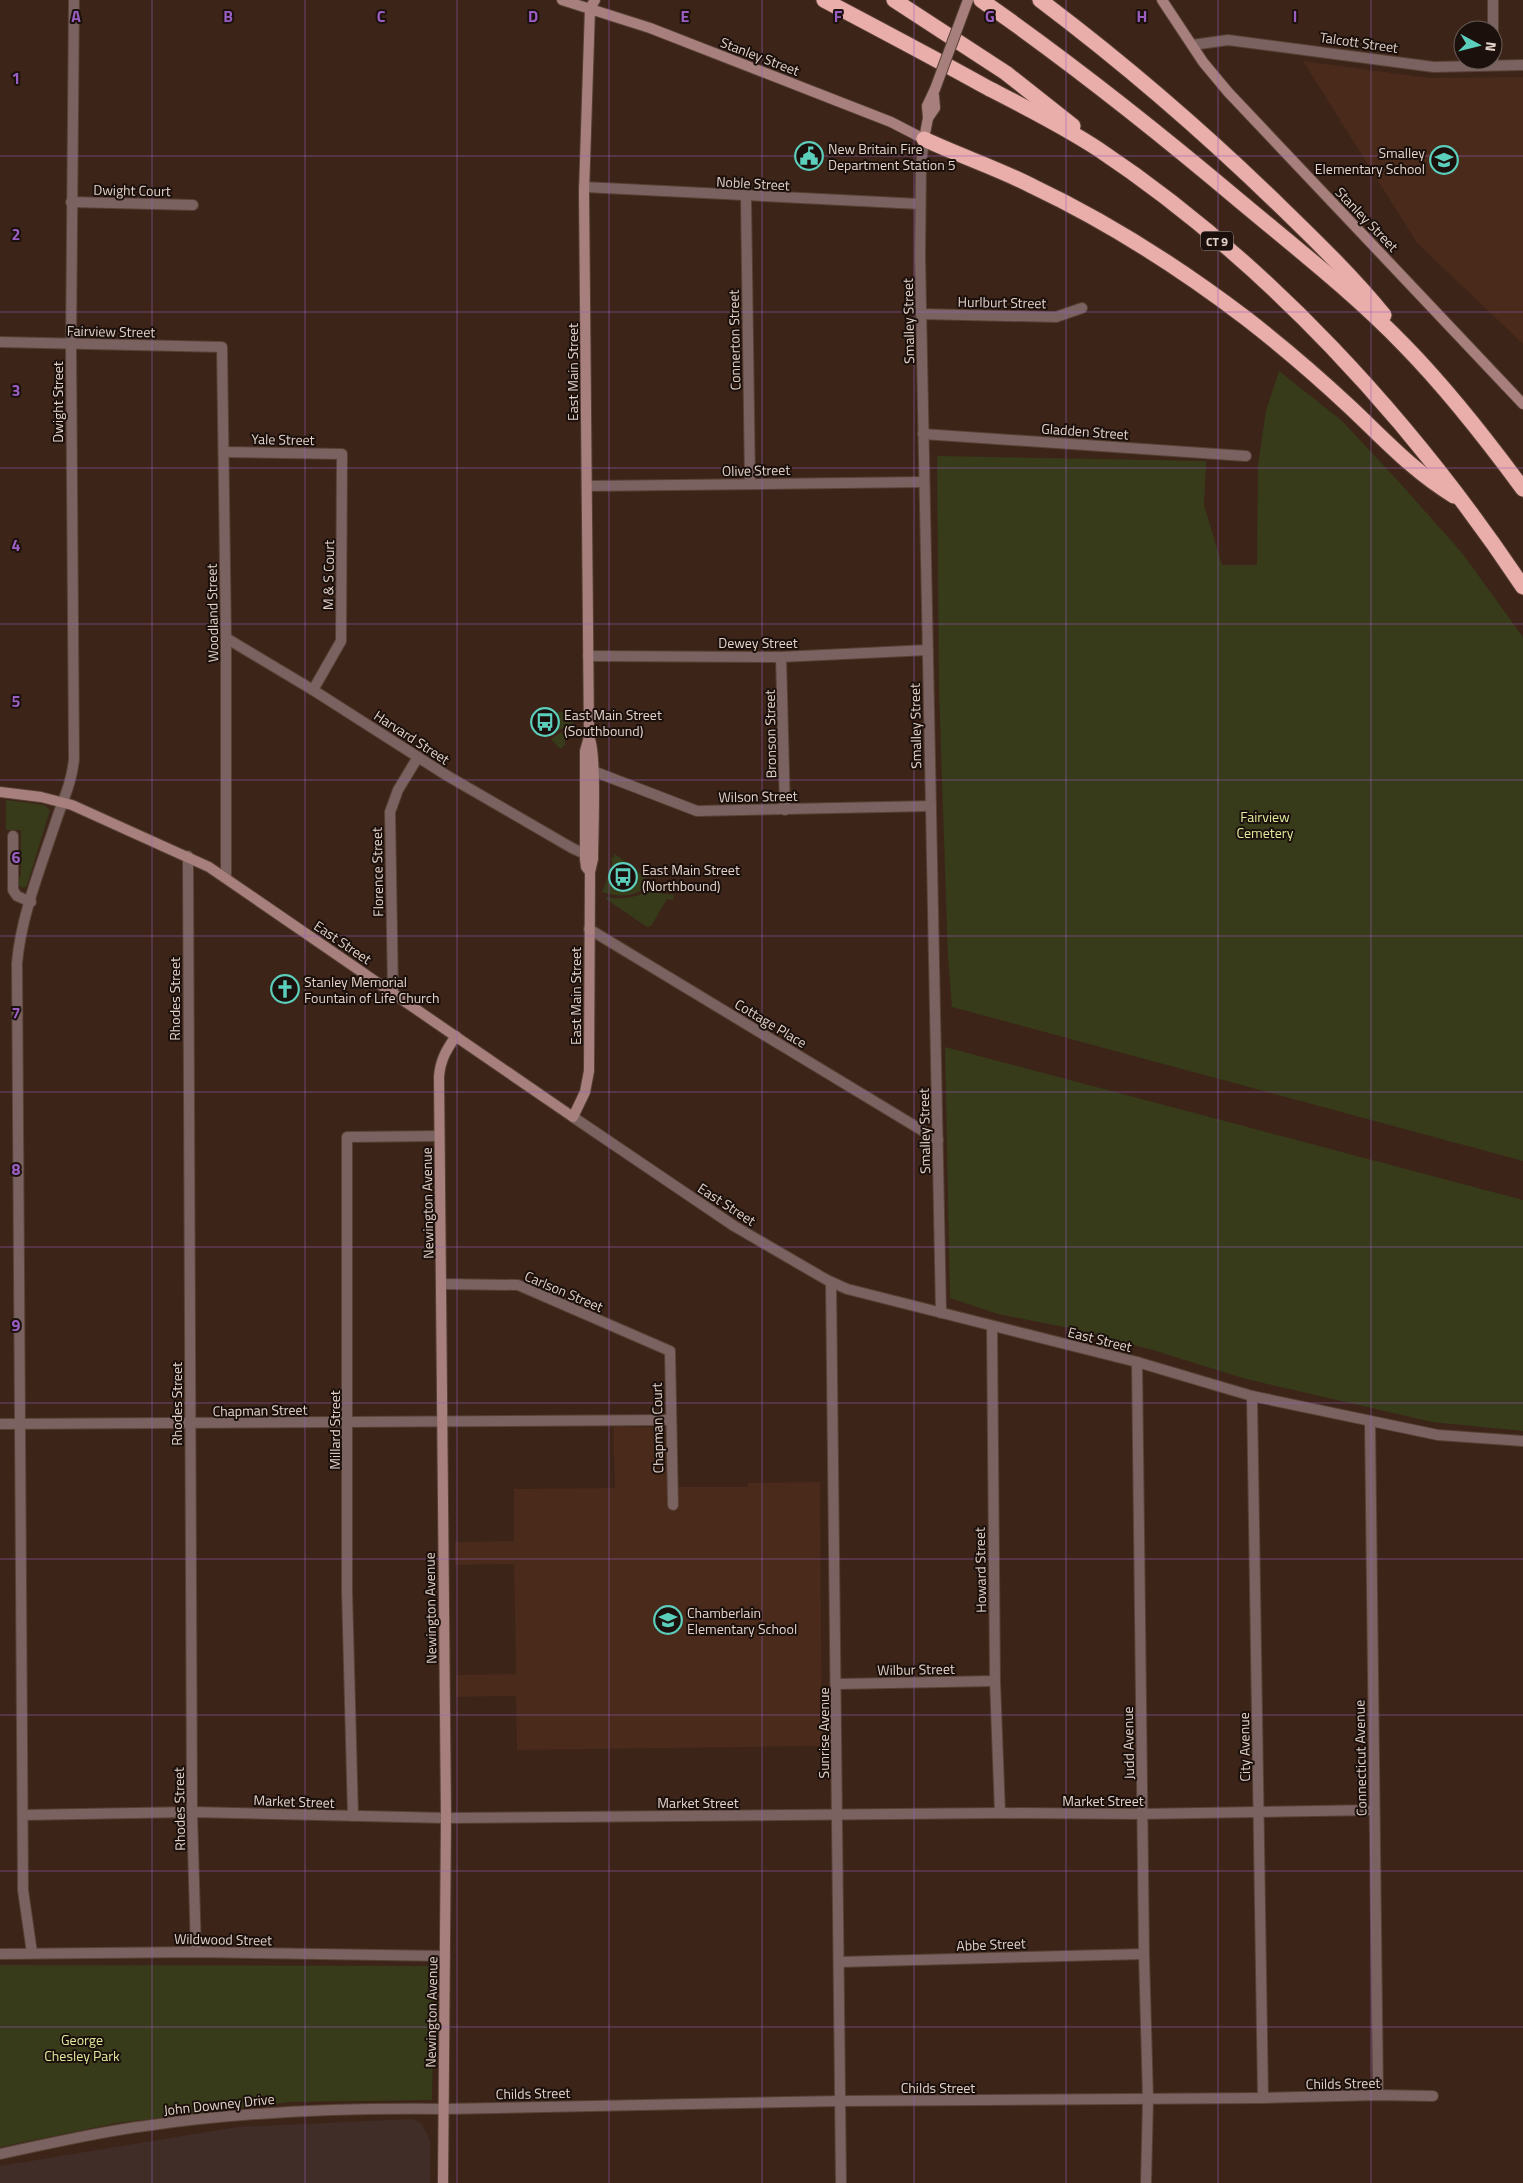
<svg xmlns="http://www.w3.org/2000/svg" width="1523" height="2183" font-family="'Titillium Web',sans-serif">
  <rect width="100%" height="100%" fill="#3c2418"/>
  <polygon fill="#402d27" points="412,2119 421,2123 430,2140 430,2183 0,2183 0,2166 237,2127"/>
  <g fill="#492a1b">
    <polygon points="1303,61 1430,78 1523,77 1523,344 1417,243"/>
    <polygon points="613,1426 665,1428 667,1487 748,1487 748,1483 820,1482 822,1746 517,1750 516,1696 456,1697 456,1675 516,1674 514,1564 455,1565 455,1542 514,1541 514,1489 615,1488"/>
  </g>
  <g fill="#373b1a">
    <polygon points="1279,371 1341,420 1400,483 1462,553 1523,637 1523,1161 952,1007 948,958 939,690 937,456 1206,461 1204,505 1222,565 1257,565 1258,465 1266,411"/>
    <polygon points="559,712 576,714 571,728 560,729 549,736 535,720 541,716"/>
    <polygon points="570,731 570,737 565,737 565,745 560,749 551,739 560,733"/>
    <polygon points="6,800 44,805 50,810 27,885 24,888 19,886 19,879 21,874 21,830 6,830"/>
    <polygon points="615,854 632,867 620,873 609,874 609,869 612,868 612,860 610,858 613,858"/>
    <path d="M635,869l16,14c-13,14 -32,15 -49,9l6,-15 18,-2z"/>
    <path d="M653,885l3,2 -2,3 6,3 14,2 -1,5 -6,-1 -16,27 -4,1 -41,-28 1,-2c16,3 35,1 46,-12z"/>
    <polygon points="945,1047 1523,1200 1523,1431 1432,1422 1246,1379 1156,1351 1074,1329 998,1314 950,1298"/>
    <polygon points="0,1965 434,1966 432,2100 291,2102 117,2123 0,2147"/>
  </g>
  <g fill="none" stroke-linecap="round" stroke-linejoin="round">
    <defs>
      <g id="minor">
        <polyline points="1493,0 1493,65"/>
        <polyline points="1192,45 1228,40 1434,67 1523,65"/>
        <polyline points="924,139 921,165 920,256 941,1313"/>
        <polyline points="584,187 920,204"/>
        <polyline points="746,197 750,484"/>
        <polyline points="71,202 193,205"/>
        <polyline points="921,314 1056,317 1082,308"/>
        <polyline points="0,342 222,347 226,638 226,878"/>
        <polyline points="923,434 1246,456"/>
        <polyline points="224,452 342,454 341,641 313,690"/>
        <polyline points="587,486 924,482"/>
        <polyline points="226,638 313,690 446,775 572,848 585,854"/>
        <polyline points="588,656 781,657 928,650"/>
        <polyline points="781,657 785,810"/>
        <polyline points="593,771 697,811 931,806"/>
        <polyline points="13,836 13,890 17,896 31,902"/>
        <polyline points="188,856 192,1812 196,1952"/>
        <polyline points="589,929 938,1140"/>
        <polyline points="393,993 390,812 398,790 418,757"/>
        <polyline points="831,1282 841,2183"/>
        <polyline points="441,1284 518,1285 670,1351 673,1505"/>
        <polyline points="992,1326 995,1681 1000,1813"/>
        <polyline points="1137,1362 1144,1954 1148,2099 1146,2183"/>
        <polyline points="1252,1396 1263,2098"/>
        <polyline points="1370,1421 1378,2095"/>
        <polyline points="0,1424 670,1420"/>
        <polyline points="837,1684 995,1681"/>
        <polyline points="23,1815 192,1812 446,1818 1000,1813 1142,1814 1374,1810"/>
        <polyline points="353,1816 347,1591 347,1137 439,1136"/>
        <path d="M32,1953l-9,-63 -6,-927c4,-48 25,-99 40,-145 7,-20 15,-37 17,-59l-3,-415 3,-344"/>
        <polyline points="0,1954 196,1952 445,1956"/>
        <polyline points="839,1962 1144,1954"/>
        <polyline points="444,2109 841,2101 1263,2098 1378,2095 1433,2096"/>
      </g>
      <g id="tertiary">
        <polyline points="573,1117 734,1226 827,1280 847,1289 1137,1362 1252,1396 1438,1435 1523,1441"/>
        <path d="M0,2154c48,-10 97,-22 145,-28 100,-15 199,-18 299,-17"/>
      </g>
      <g id="secondary">
        <polyline points="562,0 650,28 891,122 924,139 928,118 927,106 935,89"/>
        <polyline points="1162,0 1203,62 1228,92 1523,404"/>
        <polyline points="928,118 935,108 934,96"/>
        <polyline points="589,737 585,751 585,859 586,867 590,872"/>
        <path d="M0,792l41,5 31,8 137,62 364,250 12,-25 4,-21 1,-199 3,-13c0,-22 4,-108 -4,-122l-5,-545 6,-184 5,-8"/>
        <path d="M443,2183l3,-365 -7,-741c1,-16 7,-27 17,-41"/>
      </g>
      <g id="motorway">
        <path d="M824,0c55,29 110,58 164,88 37,19 75,38 110,61 168,112 313,270 425,438"/>
        <polyline points="894,0 1006,73 1073,126"/>
        <path d="M981,0c90,63 176,131 260,202 55,46 114,92 164,144 43,44 82,94 118,143"/>
        <path d="M1040,0c85,64 165,133 242,208 35,34 71,69 102,107"/>
        <path d="M924,139c36,17 73,29 108,47 76,36 148,82 215,133 36,28 71,58 104,89 34,32 62,63 103,88"/>
      </g>
    </defs>
    <use href="#minor" stroke="#574034" stroke-width="12"/>
    <use href="#tertiary" stroke="#574034" stroke-width="12"/>
    <use href="#secondary" stroke="#574034" stroke-width="12"/>
    <use href="#motorway" stroke="#574034" stroke-width="17"/>
    <use href="#minor" stroke="#7a6260" stroke-width="10"/>
    <use href="#tertiary" stroke="#7a6260" stroke-width="10"/>
    <use href="#secondary" stroke="#a7807e" stroke-width="10"/>
    <use href="#motorway" stroke="#e9adaa" stroke-width="15"/>
    <defs>
      <polyline id="secondary-bridge" points="935,89 968,0"/>
    </defs>
    <use href="#secondary-bridge" stroke="#574034" stroke-width="12" stroke-linecap="butt"/>
    <use href="#secondary-bridge" stroke="#a7807e" stroke-width="10"/>
  </g>
  <path fill="none" stroke="#9a5ec2" stroke-width="1" stroke-opacity="0.55" d="M152,0v2183M305,0v2183M457,0v2183M609,0v2183M762,0v2183M914,0v2183M1066,0v2183M1218,0v2183M1371,0v2183M0,156h1523M0,312h1523M0,468h1523M0,624h1523M0,780h1523M0,936h1523M0,1092h1523M0,1247h1523M0,1403h1523M0,1559h1523M0,1715h1523M0,1871h1523M0,2027h1523"/>
  <defs>
    <symbol id="civic-ring" viewBox="-11 -11 22 22"><circle r="9.5" fill="#1b100b" stroke="#5bcebc" stroke-width="1.5"/><path d="M-.6-6.5H3V-4.5H.6V-3L4-1V1h2V6H-6V1h2V-1L-.6-3ZM-1.2 2.5V6h2.4V2.5Z" fill="#5bcebc"/></symbol>
    <symbol id="school-ring" viewBox="-11 -11 22 22"><circle r="9.5" fill="#1b100b" stroke="#5bcebc" stroke-width="1.5"/><path d="M0-5L7-2L0 1L-7-2ZM-4 1L0 2.5L4 1V4Q0 6-4 4Z" fill="#5bcebc"/></symbol>
    <symbol id="bus-ring" viewBox="-11 -11 22 22"><circle r="9.5" fill="#1b100b" stroke="#5bcebc" stroke-width="1.5"/><path d="M-5-6H5V4H4V6H2V4H-2V6H-4V4H-5ZM-3.5-4V0h7V-4ZM-3.5 1.2v1.5H-2V1.2ZM2 1.2v1.5H3.5V1.2Z" fill="#5bcebc"/></symbol>
    <symbol id="church-ring" viewBox="-11 -11 22 22"><circle r="9.5" fill="#1b100b" stroke="#5bcebc" stroke-width="1.5"/><path d="M-1.2-6h2.4v3.5h3.3v2.4h-3.3V6h-2.4V-.1h-3.3v-2.4h3.3Z" fill="#5bcebc"/></symbol>
  </defs>
  <g fill-rule="evenodd">
    <use href="#civic-ring" x="793" y="140" width="32" height="32"/>
    <use href="#school-ring" x="1428" y="144" width="32" height="32"/>
    <use href="#bus-ring" x="529" y="706" width="32" height="32"/>
    <use href="#bus-ring" x="607" y="861" width="32" height="32"/>
    <use href="#church-ring" x="269" y="973" width="32" height="32"/>
    <use href="#school-ring" x="652" y="1604" width="32" height="32"/>
  </g>
  <g text-anchor="middle" dominant-baseline="central" stroke-width="4" stroke-linejoin="round" paint-order="stroke">
    <rect fill="#1b100b" stroke="#a69790" stroke-width="1" x="1201" y="231.5" width="32" height="19" rx="4"/>
    <g font-size="12" font-weight="bold" fill="#e2d1c9">
      <text x="1217" y="241">CT 9</text>
    </g>
    <g font-size="14" fill="#e2d1c9" stroke="#1b100b">
      <text transform="translate(1359 42) rotate(8)">Talcott Street</text>
      <text transform="translate(760 56) rotate(21)">Stanley Street</text>
      <text transform="translate(753 183) rotate(3)">Noble Street</text>
      <text transform="translate(132 190) rotate(1)">Dwight Court</text>
      <text transform="translate(1367 219) rotate(46)">Stanley Street</text>
      <text transform="translate(1002 302) rotate(1)">Hurlburt Street</text>
      <text transform="translate(908 321) rotate(-91)">Smalley Street</text>
      <text transform="translate(111 331) rotate(1)">Fairview Street</text>
      <text transform="translate(734 340) rotate(-91)">Connerton Street</text>
      <text transform="translate(572 372) rotate(-90)">East Main Street</text>
      <text transform="translate(57 402) rotate(-90)">Dwight Street</text>
      <text transform="translate(1085 431) rotate(4)">Gladden Street</text>
      <text transform="translate(283 439) rotate(1)">Yale Street</text>
      <text transform="translate(756 470) rotate(-1)">Olive Street</text>
      <text transform="translate(328 575) rotate(-89)">M &amp; S Court</text>
      <text transform="translate(212 613) rotate(-91)">Woodland Street</text>
      <text x="758" y="642">Dewey Street</text>
      <text transform="translate(915 726) rotate(-91)">Smalley Street</text>
      <text transform="translate(770 734) rotate(-91)">Bronson Street</text>
      <text transform="translate(412 737) rotate(33)">Harvard Street</text>
      <text transform="translate(758 796) rotate(-1)">Wilson Street</text>
      <text transform="translate(377 872) rotate(-91)">Florence Street</text>
      <text transform="translate(343 942) rotate(34)">East Street</text>
      <text transform="translate(575 996) rotate(-90)">East Main Street</text>
      <text transform="translate(174 999) rotate(-90)">Rhodes Street</text>
      <text transform="translate(771 1023) rotate(31)">Cottage Place</text>
      <text transform="translate(924 1131) rotate(-91)">Smalley Street</text>
      <text transform="translate(427 1203) rotate(-91)">Newington Avenue</text>
      <text transform="translate(727 1204) rotate(33)">East Street</text>
      <text transform="translate(564 1291) rotate(23)">Carlson Street</text>
      <text transform="translate(1100 1339) rotate(14)">East Street</text>
      <text transform="translate(176 1404) rotate(-90)">Rhodes Street</text>
      <text transform="translate(260 1410) rotate(-1)">Chapman Street</text>
      <text transform="translate(657 1428) rotate(-91)">Chapman Court</text>
      <text transform="translate(334 1430) rotate(-90)">Millard Street</text>
      <text transform="translate(980 1570) rotate(-91)">Howard Street</text>
      <text transform="translate(430 1608) rotate(-91)">Newington Avenue</text>
      <text transform="translate(916 1669) rotate(-1)">Wilbur Street</text>
      <text transform="translate(823 1733) rotate(-90)">Sunrise Avenue</text>
      <text transform="translate(1128 1743) rotate(-91)">Judd Avenue</text>
      <text transform="translate(1244 1747) rotate(-91)">City Avenue</text>
      <text transform="translate(1360 1758) rotate(-91)">Connecticut Avenue</text>
      <text x="1103" y="1800">Market Street</text>
      <text transform="translate(294 1801) rotate(2)">Market Street</text>
      <text x="698" y="1802">Market Street</text>
      <text transform="translate(179 1809) rotate(-91)">Rhodes Street</text>
      <text transform="translate(223 1939) rotate(1)">Wildwood Street</text>
      <text transform="translate(991 1944) rotate(-2)">Abbe Street</text>
      <text transform="translate(431 2012) rotate(-89)">Newington Avenue</text>
      <text transform="translate(1343 2083) rotate(-1)">Childs Street</text>
      <text x="938" y="2087">Childs Street</text>
      <text transform="translate(533 2093) rotate(-1)">Childs Street</text>
      <text transform="translate(219 2104) rotate(-6)">John Downey Drive</text>
    </g>
    <g font-size="14" fill="#e2d1c9" stroke="#1b100b" text-anchor="start">
      <text x="828" y="148">New Britain Fire<tspan x="828" dy="16">Department Station 5</tspan></text>
      <text x="1425" y="152" text-anchor="end">Smalley<tspan x="1425" dy="16">Elementary School</tspan></text>
      <text x="564" y="714">East Main Street<tspan x="564" dy="16">(Southbound)</tspan></text>
      <text x="642" y="869">East Main Street<tspan x="642" dy="16">(Northbound)</tspan></text>
      <text x="304" y="981">Stanley Memorial<tspan x="304" dy="16">Fountain of Life Church</tspan></text>
      <text x="687" y="1612">Chamberlain<tspan x="687" dy="16">Elementary School</tspan></text>
    </g>
    <g font-size="14" fill="#deea9b" stroke="#1b100b">
      <text x="1265" y="816">Fairview<tspan x="1265" dy="16">Cemetery</tspan></text>
      <text x="82" y="2039">George<tspan x="82" dy="16">Chesley Park</tspan></text>
    </g>
  </g>
  <g font-size="16" text-anchor="middle" font-weight="bold" fill="#9a5ec2" stroke="#1b100b" stroke-width="4" stroke-linejoin="round" paint-order="stroke">
    <text x="76" y="22">A</text>
    <text x="228" y="22">B</text>
    <text x="381" y="22">C</text>
    <text x="533" y="22">D</text>
    <text x="685" y="22">E</text>
    <text x="838" y="22">F</text>
    <text x="990" y="22">G</text>
    <text x="1142" y="22">H</text>
    <text x="1295" y="22">I</text>
    <text x="16" y="84">1</text>
    <text x="16" y="240">2</text>
    <text x="16" y="396">3</text>
    <text x="16" y="551">4</text>
    <text x="16" y="707">5</text>
    <text x="16" y="863">6</text>
    <text x="16" y="1019">7</text>
    <text x="16" y="1175">8</text>
    <text x="16" y="1331">9</text>
  </g>
  <g transform="translate(1478 45) rotate(97)"><circle r="24" fill="#1b100b" stroke="#6b5d57"/>
  <path d="M0-4L9 19L0 12L-9 19Z" fill="#5bcebc"/>
  <text y="-8" font-size="14" font-weight="bold" text-anchor="middle" fill="#e2d1c9">N</text>
  </g>
</svg>
